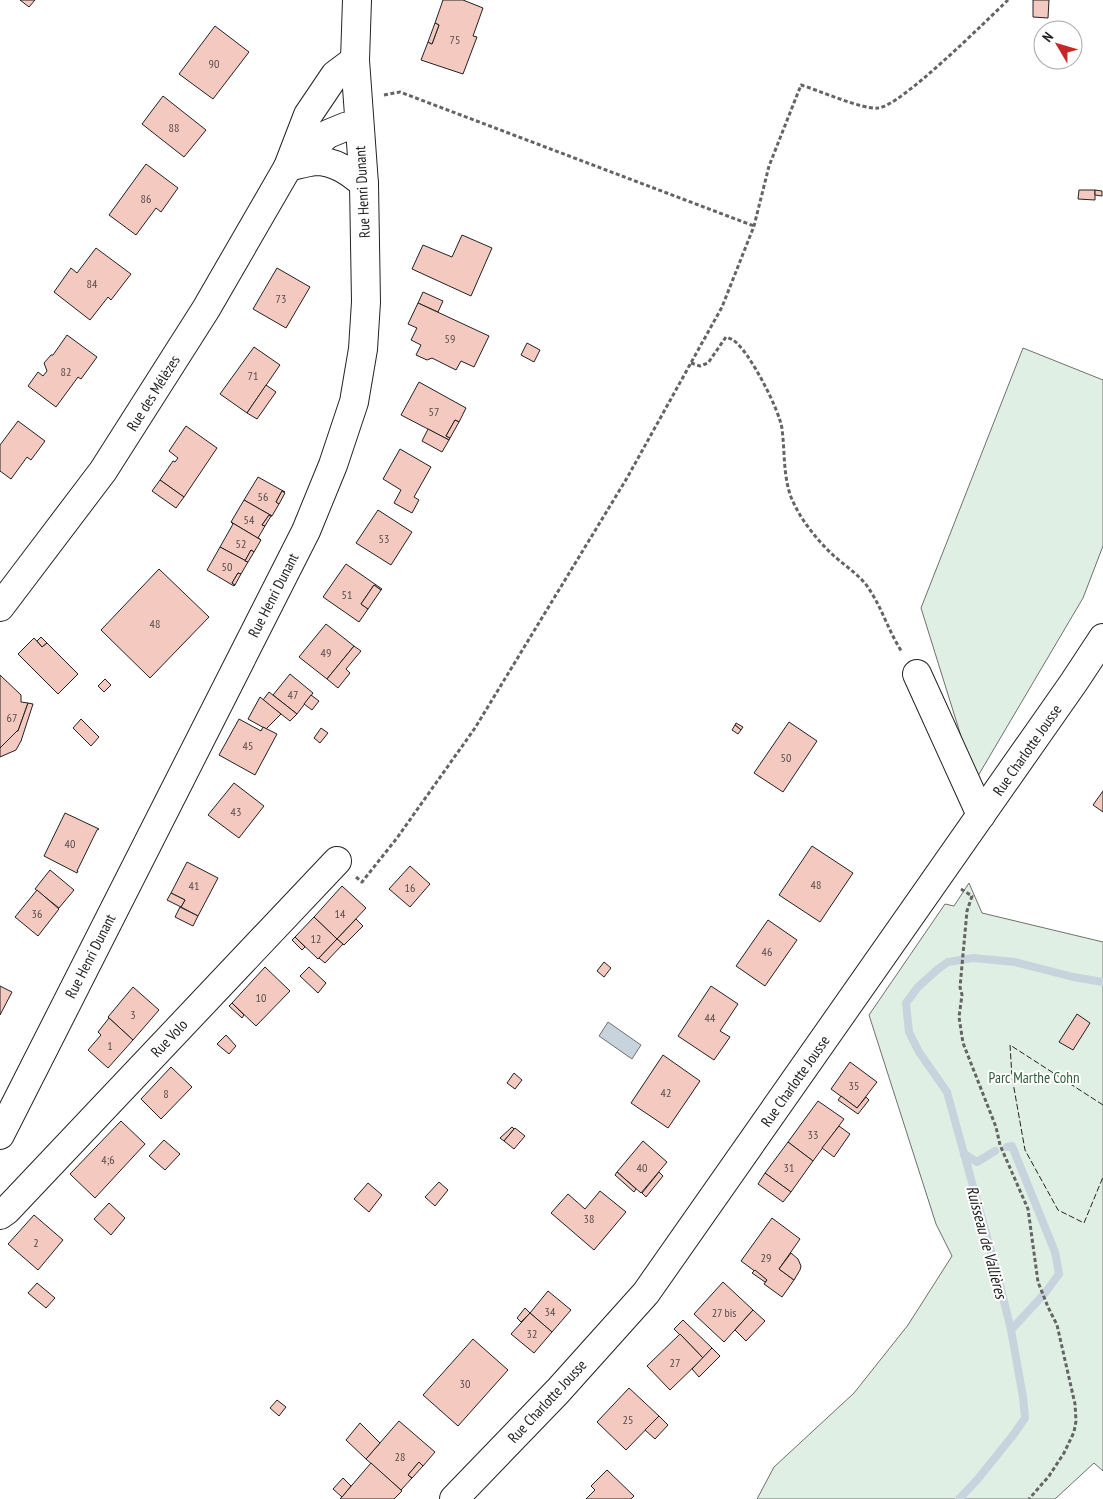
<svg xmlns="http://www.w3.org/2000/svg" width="1103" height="1499" font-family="'PT Sans Narrow',sans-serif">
  <rect width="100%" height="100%" fill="#fff"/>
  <g fill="#e0efe3" stroke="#6f6f6f">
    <polygon points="1023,348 1103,380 1103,546 1083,598 975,781 921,608"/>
    <polygon points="969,883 982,913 1103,942 1103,1471 1094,1463 1055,1499 757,1499 774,1467 854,1393 908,1325 952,1256 936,1224 869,1015 945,904 954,906"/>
  </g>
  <polygon fill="#c7d3dd" stroke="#6f6f6f" points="608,1022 641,1045 632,1059 599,1036"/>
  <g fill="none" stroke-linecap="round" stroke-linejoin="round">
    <g stroke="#c7d3dd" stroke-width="8">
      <polyline points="1007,1147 1012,1146 1055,1252 1059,1274 1045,1293 1011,1330"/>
      <polyline points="964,1154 977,1162 995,1151"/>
      <polyline points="959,1499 977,1480 1014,1434 1025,1418 1023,1397 1011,1330 997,1273 947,1092 919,1052 909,1032 906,1003 918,987 938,969 948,962 973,958 1015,962 1073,977 1103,982"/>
    </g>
  </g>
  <g fill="#f3c9c0" stroke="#222">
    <polygon points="20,0 35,0 29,7"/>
    <polygon points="443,0 463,0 483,8 473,36 477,37 463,74 421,60 428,42 432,44 439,25 435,23"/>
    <polygon points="1033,0 1049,0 1048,18 1033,17"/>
    <polygon points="435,23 439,25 432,44 428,42"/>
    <polygon points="215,26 249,52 213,99 179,74"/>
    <polygon points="163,96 206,130 184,157 142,124"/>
    <polygon points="146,164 178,188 161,212 156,208 136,235 109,215"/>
    <polygon points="1079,190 1095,190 1095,200 1078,199"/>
    <polygon points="1095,190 1102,191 1102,196 1095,195"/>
    <polygon points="462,235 492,248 471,296 412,269 423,245 452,257"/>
    <polygon points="96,248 131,274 111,300 108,297 90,320 54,292 71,268 77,273"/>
    <polygon points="277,268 310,287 286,328 253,309"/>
    <polygon points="423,292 443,301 438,312 418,303"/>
    <polygon points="418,303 489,336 474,367 461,361 456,370 432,358 427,360 416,355 421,345 411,340 417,328 408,324"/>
    <polygon points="67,335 97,357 81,379 78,377 56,407 28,386 38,372 43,376 47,371 44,363 51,355 53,355"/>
    <polygon points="527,343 540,350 534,362 521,355"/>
    <polygon points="254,347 280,365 247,413 220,394"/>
    <polygon points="419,382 466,408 459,422 455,420 446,436 450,438 449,440 401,415"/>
    <polygon points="266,385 276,392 257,419 247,413"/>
    <polygon points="455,420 459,422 450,438 446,436"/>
    <polygon points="18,421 45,441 31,460 27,457 11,479 0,471 0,445"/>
    <polygon points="186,426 217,448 184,497 160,480 173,461 175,462 178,458 169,451"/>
    <polygon points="428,429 449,440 442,452 422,441"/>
    <polygon points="400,449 431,467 414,497 419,500 412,513 394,503 401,490 383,479"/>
    <polygon points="258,477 285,492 282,491 276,502 279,504 272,516 244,500"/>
    <polygon points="160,480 184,497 176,508 152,491"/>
    <polygon points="282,491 285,493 279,504 276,502"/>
    <polygon points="244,500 272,516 269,515 262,525 265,526 258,538 261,540 231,522"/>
    <polygon points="378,510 412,532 391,565 356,543"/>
    <polygon points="269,515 271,516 265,526 262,525"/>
    <polygon points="231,522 261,540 254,552 251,550 245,561 248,562 220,547 233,524"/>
    <polygon points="220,547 248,562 241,574 238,573 232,583 235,585 234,586 207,570"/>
    <polygon points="251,550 254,552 248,562 245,561"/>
    <polygon points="346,564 382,589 381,590 374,585 361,604 368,609 359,622 323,597"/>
    <polygon points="159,569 209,617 150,678 101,630"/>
    <polygon points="238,573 241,574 235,585 232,583"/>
    <polygon points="374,585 381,590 368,609 361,604"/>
    <polygon points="326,624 354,646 327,679 299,657"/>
    <polygon points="41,637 47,643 42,647 37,641"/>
    <polygon points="34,638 42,647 47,643 78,674 58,694 18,654"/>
    <polygon points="354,646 361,651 346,669 350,673 338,688 327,679"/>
    <polygon points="290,674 313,693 297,714 273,695"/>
    <polygon points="0,675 21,695 21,702 28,703 18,731 17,731 0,748"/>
    <polygon points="105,679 111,685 104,692 98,686"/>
    <polygon points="269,692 297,714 290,721 263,700"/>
    <polygon points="311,695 319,701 312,710 304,704"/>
    <polygon points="260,697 281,714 266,729 248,719"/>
    <polygon points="28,703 33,704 21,741 16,750 0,757 0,748 17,731 18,731"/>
    <polygon points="81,719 99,737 91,746 73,728"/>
    <polygon points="239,719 261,731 263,727 277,734 255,775 219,755"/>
    <polygon points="789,722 817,741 783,792 754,773"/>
    <polygon points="736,723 743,727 741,730 735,725"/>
    <polygon points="735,725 741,730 738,734 732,730"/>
    <polygon points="321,728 328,733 320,743 314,738"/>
    <polygon points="234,783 264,806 239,838 208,815"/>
    <polygon points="1103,791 1103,812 1093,805"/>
    <polygon points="65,813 99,829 97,830 77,871 78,871 77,873 44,856"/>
    <polygon points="812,846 853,873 820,922 779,895"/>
    <polygon points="187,862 218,878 198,916 181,907 185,900 171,893"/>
    <polygon points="410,866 430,884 410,907 389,889"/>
    <polygon points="50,870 74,890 59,908 35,889"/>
    <polygon points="342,886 366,908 337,939 314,917"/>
    <polygon points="37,890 59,909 38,936 15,917"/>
    <polygon points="171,893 185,900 181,907 167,900"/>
    <polygon points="180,907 198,916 193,926 175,917"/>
    <polygon points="314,917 337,939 318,959 295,937"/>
    <polygon points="356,919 363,926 344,945 337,939"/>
    <polygon points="768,920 797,940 765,986 736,966"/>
    <polygon points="295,937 305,947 302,950 292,940"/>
    <polygon points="337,939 343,944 325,963 319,958"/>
    <polygon points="604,962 611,968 604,977 597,971"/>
    <polygon points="265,967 290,991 256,1026 232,1003"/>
    <polygon points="309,967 326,983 318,993 300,976"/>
    <polygon points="0,986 12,992 0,1015"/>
    <polygon points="711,986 738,1004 720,1031 730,1037 714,1060 678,1036"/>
    <polygon points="133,987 159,1010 133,1040 108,1017"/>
    <polygon points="232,1003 244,1015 242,1018 229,1006"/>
    <polygon points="1077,1014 1090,1023 1073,1050 1059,1042"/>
    <polygon points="109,1018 133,1040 108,1068 88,1050 101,1035 98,1032"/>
    <polygon points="226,1035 236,1046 229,1054 217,1044"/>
    <polygon points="663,1055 700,1081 668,1128 631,1103"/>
    <polygon points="850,1062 877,1082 857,1108 831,1089"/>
    <polygon points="171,1067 192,1087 161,1119 141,1099"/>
    <polygon points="514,1073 522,1080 515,1089 507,1083"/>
    <polygon points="841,1096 857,1108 866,1097 869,1100 858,1114 838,1100"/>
    <polygon points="818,1101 844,1119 813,1161 788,1142"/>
    <polygon points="121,1121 145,1144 95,1198 70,1174"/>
    <polygon points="839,1126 850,1134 834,1157 822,1148"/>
    <polygon points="512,1127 514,1129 504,1141 500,1138"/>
    <polygon points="515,1128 525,1136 514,1149 504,1141"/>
    <polygon points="164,1140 180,1154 165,1170 149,1156"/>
    <polygon points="643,1141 667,1162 641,1193 617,1172"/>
    <polygon points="788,1142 813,1161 791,1192 765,1173"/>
    <polygon points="617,1172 636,1189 634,1192 615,1175"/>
    <polygon points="659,1172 663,1176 646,1197 642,1193"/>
    <polygon points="765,1173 791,1192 783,1202 758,1184"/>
    <polygon points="439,1182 448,1190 435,1206 425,1197"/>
    <polygon points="368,1183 382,1195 369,1212 354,1199"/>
    <polygon points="600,1191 626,1212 594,1250 551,1213 568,1194 585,1209"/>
    <polygon points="109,1203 125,1218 111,1235 94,1219"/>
    <polygon points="34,1215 63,1240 38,1270 8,1244"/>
    <polygon points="772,1218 800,1239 779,1269 794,1280 782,1297 764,1284 767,1280 741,1261"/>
    <polygon points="791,1253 798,1259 801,1266 800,1270 794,1280 779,1269"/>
    <polygon points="755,1270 767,1280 765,1282 752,1273"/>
    <polygon points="723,1282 753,1310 724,1342 694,1314"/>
    <polygon points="37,1283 55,1298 46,1308 28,1293"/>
    <polygon points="548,1291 571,1310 552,1332 530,1313"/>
    <polygon points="525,1308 530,1313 521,1322 517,1318"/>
    <polygon points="753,1310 765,1321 746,1341 735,1330"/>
    <polygon points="530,1313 552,1332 534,1353 511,1334"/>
    <polygon points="683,1320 712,1348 703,1358 680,1334 680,1335 674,1329"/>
    <polygon points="680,1334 703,1358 670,1390 647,1366"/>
    <polygon points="473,1339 508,1370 458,1426 423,1395"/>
    <polygon points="712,1348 720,1356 699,1377 692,1369"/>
    <polygon points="629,1388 659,1416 626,1450 597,1422"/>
    <polygon points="277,1400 286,1407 279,1416 270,1408"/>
    <polygon points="659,1416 668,1425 655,1439 645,1430"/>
    <polygon points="399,1421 435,1452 423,1466 419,1462 408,1475 412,1478 401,1490 366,1459"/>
    <polygon points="360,1423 380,1443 366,1459 346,1440"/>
    <polygon points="419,1462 423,1466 412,1478 408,1475"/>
    <polygon points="371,1463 402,1491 394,1499 340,1499"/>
    <polygon points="607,1470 634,1496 631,1499 586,1499 595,1490 591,1486"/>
    <polygon points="343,1478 351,1486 342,1497 333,1489"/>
  </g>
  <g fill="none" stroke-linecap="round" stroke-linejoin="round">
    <defs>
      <g id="minor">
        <polyline points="289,166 328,134 345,127 358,124"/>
        <path d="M288,167c9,-2 18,-5 27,-6 20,0 35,11 49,23"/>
        <polyline points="0,607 103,471 206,309 288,167 308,115 335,75 355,60"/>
        <polyline points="917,674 981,815"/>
        <polyline points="0,1135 306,531 333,465 354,402 363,349 366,302 364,184 355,60 357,0"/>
        <polyline points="0,1215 7,1210 337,861"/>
        <polyline points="454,1499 558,1391 646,1293 1074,682 1103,638"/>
      </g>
    </defs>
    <use href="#minor" stroke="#222" stroke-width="30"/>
    <g stroke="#646464" stroke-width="3" stroke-dasharray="4 2.5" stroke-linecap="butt">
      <polyline points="384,95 400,92 754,226"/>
      <path d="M691,363l9,3 8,-3 18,-26c3,1 5,2 7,3 16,10 47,71 49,89 3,23 1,46 9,68 9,22 25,42 42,58 13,12 29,21 38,37 12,19 18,40 31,60"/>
      <path d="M356,877l6,5 35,-44 78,-110 152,-250 95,-171 32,-81 15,-60 32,-81c17,5 62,25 77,23 22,-1 110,-89 130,-108"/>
      <polyline points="961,889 972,896 967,911 960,987 962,995 959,1017 963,1043 996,1127 1000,1145 1028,1209 1038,1282 1048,1307 1057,1325 1075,1404 1076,1421 1074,1432 1064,1453 1049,1476 1029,1499"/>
    </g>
    <use href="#minor" stroke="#fff" stroke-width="28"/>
    <polyline stroke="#222" stroke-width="1" stroke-dasharray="6 2.5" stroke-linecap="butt" points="1103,1105 1010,1045 1012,1077 1025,1150 1058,1210 1084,1223 1103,1177"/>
  </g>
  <g text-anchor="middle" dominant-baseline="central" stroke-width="4" stroke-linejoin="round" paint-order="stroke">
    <g font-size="12" fill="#564c4a">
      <text x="455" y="39">75</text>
      <text x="214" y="63">90</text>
      <text x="174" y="127">88</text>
      <text x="146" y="198">86</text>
      <text x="92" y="283">84</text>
      <text x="281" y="298">73</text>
      <text x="450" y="338">59</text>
      <text x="66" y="371">82</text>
      <text x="253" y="375">71</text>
      <text x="434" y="411">57</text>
      <text x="263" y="496">56</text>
      <text x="249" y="519">54</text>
      <text x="384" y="538">53</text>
      <text x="241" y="543">52</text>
      <text x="227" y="566">50</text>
      <text x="347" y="594">51</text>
      <text x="155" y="623">48</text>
      <text x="326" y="652">49</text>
      <text x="293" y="694">47</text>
      <text x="12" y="717">67</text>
      <text x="248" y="745">45</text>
      <text x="786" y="757">50</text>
      <text x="236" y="811">43</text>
      <text x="70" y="843">40</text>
      <text x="816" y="884">48</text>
      <text x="194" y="885">41</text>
      <text x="410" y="887">16</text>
      <text x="37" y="913">36</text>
      <text x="340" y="913">14</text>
      <text x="316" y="938">12</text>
      <text x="767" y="951">46</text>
      <text x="261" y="997">10</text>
      <text x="133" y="1014">3</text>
      <text x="710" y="1017">44</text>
      <text x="110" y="1045">1</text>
      <text x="854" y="1085">35</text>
      <text x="666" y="1092">42</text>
      <text x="166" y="1093">8</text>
      <text x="813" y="1134">33</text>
      <text x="108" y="1159">4;6</text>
      <text x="642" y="1167">40</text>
      <text x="789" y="1167">31</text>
      <text x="589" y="1218">38</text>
      <text x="36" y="1242">2</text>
      <text x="766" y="1257">29</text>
      <text x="550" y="1311">34</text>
      <text x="724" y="1312">27 bis</text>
      <text x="532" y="1333">32</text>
      <text x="675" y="1362">27</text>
      <text x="465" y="1383">30</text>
      <text x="628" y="1419">25</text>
      <text x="400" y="1456">28</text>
    </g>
    <g font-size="15" fill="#222" stroke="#fff">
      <text transform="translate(362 192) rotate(-93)">Rue Henri Dunant</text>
      <text transform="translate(153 393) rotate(-58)">Rue des Mélèzes</text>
      <text transform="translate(273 595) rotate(-63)">Rue Henri Dunant</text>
      <text transform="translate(1027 750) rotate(-55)">Rue Charlotte Jousse</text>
      <text transform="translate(90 956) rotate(-63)">Rue Henri Dunant</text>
      <text transform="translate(169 1038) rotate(-47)">Rue Volo</text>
      <text transform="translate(795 1081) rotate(-55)">Rue Charlotte Jousse</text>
      <text transform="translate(547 1401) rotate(-47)">Rue Charlotte Jousse</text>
    </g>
    <g font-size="15" fill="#2f5e38" stroke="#fff">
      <text x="1034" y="1077">Parc Marthe Cohn</text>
    </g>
    <g font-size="16" font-style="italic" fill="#222" stroke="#fff">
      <text transform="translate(987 1242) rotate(75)">Ruisseau de Vallières</text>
    </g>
  </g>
  <g transform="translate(1058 45) rotate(308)"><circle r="24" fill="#ffffff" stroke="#a7a7a7"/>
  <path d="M0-4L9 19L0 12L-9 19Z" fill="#c62828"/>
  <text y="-8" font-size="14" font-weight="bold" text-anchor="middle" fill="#222222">N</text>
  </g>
</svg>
